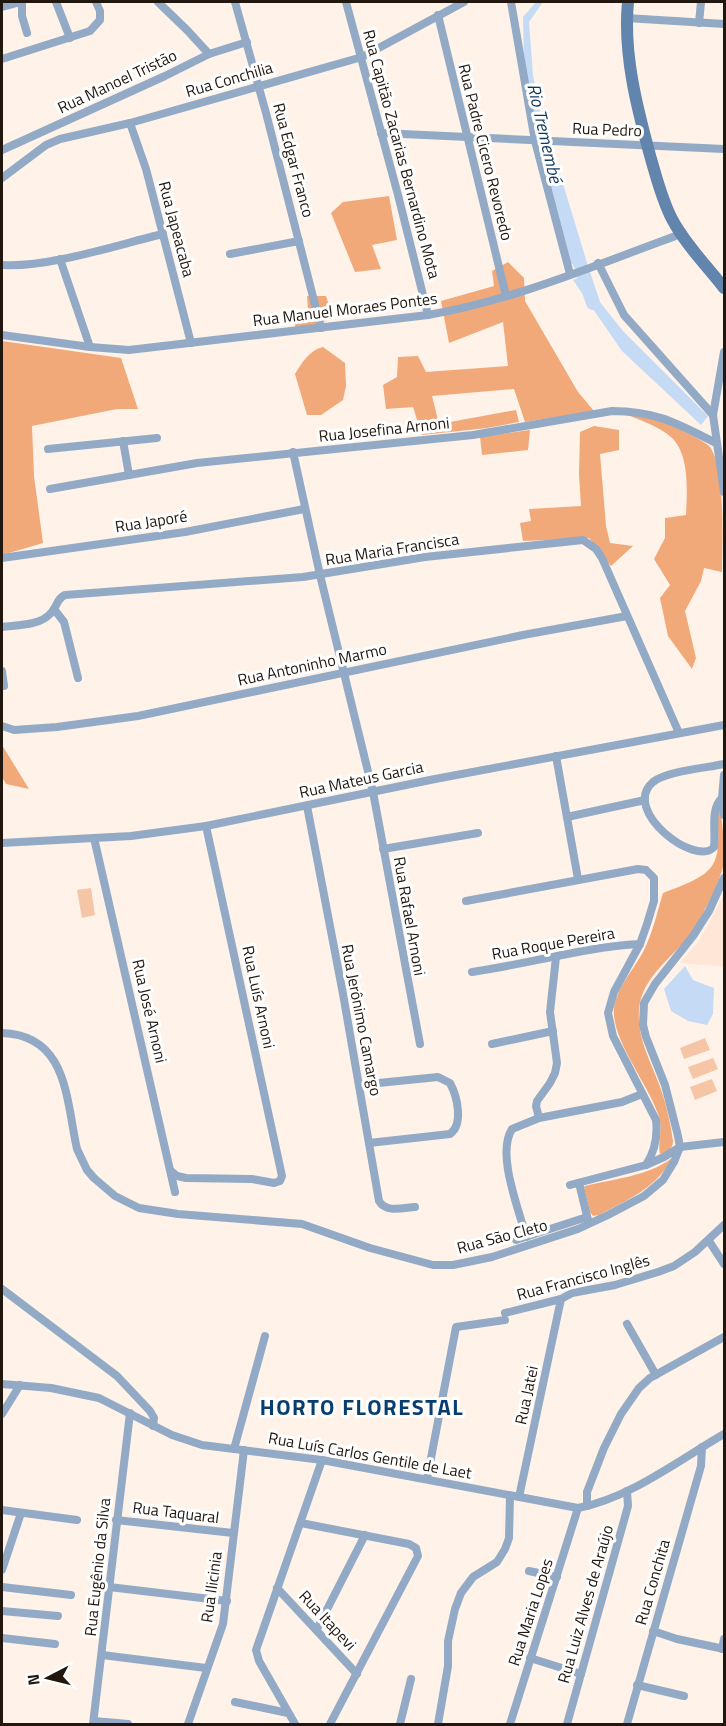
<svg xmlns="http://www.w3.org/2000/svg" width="726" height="1726" font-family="'Titillium Web',sans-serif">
  <rect width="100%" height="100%" fill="#fff2e9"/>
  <polygon fill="#ffe6d7" points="724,895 724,967 680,963 699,941"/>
  <g fill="#f6c5a6">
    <polygon points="91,888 95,915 82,918 77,890"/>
    <polygon points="705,1038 710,1050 684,1059 680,1048"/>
    <polygon points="713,1058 718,1069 693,1079 688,1067"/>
    <polygon points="712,1079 717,1091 695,1100 690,1087"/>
  </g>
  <g fill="#f1a979">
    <polygon points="389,196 397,240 372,245 381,269 355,272 331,213 343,202"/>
    <polygon points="508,262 524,278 525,301 578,392 594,411 525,422 514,389 432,396 439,424 516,410 519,422 487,428 422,435 413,407 386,409 383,385 397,377 398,357 418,356 426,372 508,366 503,322 449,343 441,301 494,286 492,271"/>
    <polygon points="307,296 326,296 333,318 316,325 295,327 295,317 308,311"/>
    <polygon points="2,341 121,358 138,409 117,409 32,426 34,476 43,543 2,555"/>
    <path d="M323,347l22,16 1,23 -3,14 -22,15h-14l-12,-41c7,-12 15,-24 28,-27z"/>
    <path d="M628,415c9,1 19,2 28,4 10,4 49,21 54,28 16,24 12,94 12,125l-18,-4 -3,13 -16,30 11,47 -4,11 -24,-33 -8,-38 10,-13 -16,-26 11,-21v-20l21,-3c1,-23 4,-61 -15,-78 -11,-10 -29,-16 -43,-22z"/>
    <polygon points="594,426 619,430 619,450 600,454 606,526 610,543 633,546 611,566 589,538 523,541 520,523 531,521 529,509 581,506 579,474 580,432"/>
    <polygon points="530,430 528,450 482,455 480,437"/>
    <polygon points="2,745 29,789 6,784 2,777"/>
    <path d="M720,803c1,15 6,44 4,59 -3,20 -21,52 -32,70 -18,25 -50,44 -53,77 -2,27 9,47 18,70 8,19 13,41 16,62 0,8 -6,11 -13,13 -3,-13 4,-24 -2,-40 -10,-30 -47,-75 -44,-106 3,-21 21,-40 30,-58 9,-18 13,-37 19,-57 59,-22 57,-26 54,-88z"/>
    <path d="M672,1158c-15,30 -45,42 -73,57l-6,1 -3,-4 -6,-25 1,-1c28,-7 64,-10 87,-28z"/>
  </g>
  <g fill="#c5dbf5">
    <polygon points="536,2 543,2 529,22 533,75 545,139 576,262 569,265 542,154 524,62 523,17"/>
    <polygon points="580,277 623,331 708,416 701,425 622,351 573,280"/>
    <polygon points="685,966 693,980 714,988 713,1014 707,1025 688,1021 671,1011 664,989"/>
  </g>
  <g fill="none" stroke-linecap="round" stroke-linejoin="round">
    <g stroke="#c5dbf5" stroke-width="14">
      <polyline points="551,168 580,264"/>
      <polyline points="584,276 593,303"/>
    </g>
    <g stroke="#92aac5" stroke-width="8">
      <polyline points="22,2 22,16 27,33"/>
      <polyline points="56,2 70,38"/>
      <polyline points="158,2 187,30 209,54"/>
      <polyline points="235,2 266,113 321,328"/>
      <polyline points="346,2 398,195 428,315"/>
      <polyline points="511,2 535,141 570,274"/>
      <polyline points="2,7 21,2"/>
      <polyline points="438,15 506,296"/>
      <polyline points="626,18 724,24"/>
      <polyline points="699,23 701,2"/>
      <polyline points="2,59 90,31 100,20 100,11 96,2"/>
      <polyline points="130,123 146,169 191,343"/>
      <polyline points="381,133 724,149"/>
      <polyline points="2,150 165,76 209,54 247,42"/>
      <polyline points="2,178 46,145 60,139 130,123 362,57 464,2"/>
      <polyline points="230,254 299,241"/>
      <polyline points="60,259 90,347"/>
      <polyline points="598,263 624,315 713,415"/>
      <path d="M2,265c46,3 114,-20 161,-31"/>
      <path d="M2,335l88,12 39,3 299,-35c87,-15 170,-51 253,-81"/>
      <polyline points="724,352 713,415 724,492"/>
      <polyline points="123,441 129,475"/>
      <polyline points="48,449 157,438"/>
      <polyline points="293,452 320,575 373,792 420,1044"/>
      <path d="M50,489l147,-26 276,-28 139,-24c45,0 66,13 104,32"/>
      <polyline points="2,558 185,532 304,509"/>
      <polyline points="54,609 64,622 78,678"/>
      <path d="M2,627c15,-2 38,-1 49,-14 7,-7 5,-14 14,-18l238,-18 122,-20 158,-17 13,9 6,9 77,175"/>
      <polyline points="2,671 4,686"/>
      <polyline points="2,726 14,730 57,727 138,716 523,635 627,616"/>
      <polyline points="556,756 578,879"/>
      <polyline points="724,775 722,798 724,815"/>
      <path d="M722,798c-12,10 -6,34 -8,49 -18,21 -94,-37 -61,-65 14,-11 53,-14 71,-18"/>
      <path d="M307,806l36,188 36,207c7,12 23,7 36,6"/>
      <polyline points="567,817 645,800"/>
      <polyline points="94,838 175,1192"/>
      <polyline points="2,843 131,836 206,826 435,779 724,725"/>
      <polyline points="383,849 478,833"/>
      <path d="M466,901l172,-32 8,1 8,8v23l-7,23 -7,20 -26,48 -6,21 5,23 43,84c2,17 -1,31 -10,45l-76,20"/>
      <path d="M472,972c56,-8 112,-25 168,-28"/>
      <path d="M2,1033c66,2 64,67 75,116l10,21 7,8 21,18 24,12 39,6 124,10 68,24 63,17h20l39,-8 86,-28 30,-14 36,-19 19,-16 11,-18 6,-15 -2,-11 -13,-51 -19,-48 -3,-12 1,-22 11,-19 38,-48 16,-25 15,-33"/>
      <polyline points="492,1044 553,1031"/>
      <path d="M359,1085l79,-8 12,6c7,13 14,41 0,51l-81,9"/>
      <polyline points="539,1118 622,1102 642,1094"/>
      <polyline points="646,1165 664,1157 680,1147 724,1142"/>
      <polyline points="171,1171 177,1176 186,1178 252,1179 274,1183 280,1181 282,1176 206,826"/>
      <polyline points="579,1183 588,1220"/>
      <path d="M526,1237c-7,-28 -30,-83 -14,-108l27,-11 -3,-12 1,-5 13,-18 5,-10 2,-10 -7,-51 6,-55"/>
      <polyline points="516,1240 587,1217"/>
      <polyline points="709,1241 724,1264"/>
      <polyline points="2,1289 117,1376 150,1411 154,1418 153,1426"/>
      <polyline points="505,1313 561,1299 572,1293 615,1285 658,1272 674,1266 695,1252 724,1225"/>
      <polyline points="627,1324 656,1375"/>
      <path d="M2,1384l49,4 48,10 73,37 30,10 120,15 256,48c52,-10 101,-48 146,-74"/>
      <polyline points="2,1414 20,1385"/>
      <polyline points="234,1449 265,1336"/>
      <polyline points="427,1479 456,1327 505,1320"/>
      <polyline points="519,1497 561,1299"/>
      <polyline points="587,1506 587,1492 604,1448 621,1414 639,1388 650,1378 724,1337"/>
      <polyline points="2,1510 77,1520"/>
      <polyline points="116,1520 233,1533"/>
      <polyline points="301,1523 409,1544 416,1548 418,1556 330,1724"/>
      <polyline points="2,1570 21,1513"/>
      <polyline points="529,1571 557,1577"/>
      <polyline points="2,1587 71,1595"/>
      <polyline points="109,1587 227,1601"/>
      <polyline points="277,1588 357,1674"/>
      <polyline points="2,1611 58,1616"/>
      <polyline points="317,1629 365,1535"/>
      <polyline points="653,1631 677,1639 724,1649"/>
      <polyline points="2,1638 55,1644"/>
      <polyline points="722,1649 724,1639"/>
      <polyline points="102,1655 206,1668"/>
      <polyline points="530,1658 581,1674"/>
      <polyline points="637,1685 684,1696"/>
      <polyline points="235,1702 288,1713"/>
      <polyline points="94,1721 128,1724"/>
      <polyline points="93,1724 130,1413"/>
      <polyline points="188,1724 223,1624 244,1450"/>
      <polyline points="295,1724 259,1661 256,1650 322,1460"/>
      <polyline points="400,1724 411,1679"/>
      <polyline points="438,1724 448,1666 448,1641 455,1609 461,1593 473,1577 497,1562 505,1549 509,1538 510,1496"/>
      <polyline points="510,1724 578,1508"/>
      <polyline points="567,1724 623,1524 628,1506 627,1491"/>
      <polyline points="627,1724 701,1466 702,1447"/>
    </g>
    <path stroke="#6185ac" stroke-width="12" d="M628,2c-5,52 9,106 23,157 6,20 11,41 21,60 13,25 35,47 52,69"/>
  </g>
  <g text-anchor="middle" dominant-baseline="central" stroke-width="6" stroke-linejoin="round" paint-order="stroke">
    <g font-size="16" fill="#22170f" stroke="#fff">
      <text transform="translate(229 79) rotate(-16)">Rua Conchilia</text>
      <text transform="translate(117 81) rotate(-25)">Rua Manoel Tristão</text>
      <text transform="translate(607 129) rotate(2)">Rua Pedro</text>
      <text transform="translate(486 152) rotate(76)">Rua Padre Cicero Revoredo</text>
      <text transform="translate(402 154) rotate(75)">Rua Capitão Zacarias Bernardino Mota</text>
      <text transform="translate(294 160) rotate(75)">Rua Edgar Franco</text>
      <text transform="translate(177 229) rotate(75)">Rua Japeacaba</text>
      <text transform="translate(345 309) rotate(-7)">Rua Manuel Moraes Pontes</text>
      <text transform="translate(384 429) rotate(-6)">Rua Josefina Arnoni</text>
      <text transform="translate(151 521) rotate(-9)">Rua Japoré</text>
      <text transform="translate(392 549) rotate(-9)">Rua Maria Francisca</text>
      <text transform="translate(312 664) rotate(-12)">Rua Antoninho Marmo</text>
      <text transform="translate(361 779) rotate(-12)">Rua Mateus Garcia</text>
      <text transform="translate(410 916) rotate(80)">Rua Rafael Arnoni</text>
      <text transform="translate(553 943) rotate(-10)">Rua Roque Pereira</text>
      <text transform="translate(259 997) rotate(78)">Rua Luís Arnoni</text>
      <text transform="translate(150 1011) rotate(77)">Rua José Arnoni</text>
      <text transform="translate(362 1020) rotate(79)">Rua Jerônimo Camargo</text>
      <text transform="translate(502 1236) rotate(-15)">Rua São Cleto</text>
      <text transform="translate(583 1277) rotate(-15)">Rua Francisco Inglês</text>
      <text transform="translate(526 1395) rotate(-78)">Rua Jatei</text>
      <text transform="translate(370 1455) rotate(10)">Rua Luís Carlos Gentile de Laet</text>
      <text transform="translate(176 1512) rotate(7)">Rua Taquaral</text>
      <text transform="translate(97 1567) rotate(-84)">Rua Eugênio da Silva</text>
      <text transform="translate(652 1582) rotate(-74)">Rua Conchita</text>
      <text transform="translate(211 1587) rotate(-82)">Rua Ilicinia</text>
      <text transform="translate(585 1604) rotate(-74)">Rua Luiz Alves de Araújo</text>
      <text transform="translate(530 1612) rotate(-72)">Rua Maria Lopes</text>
      <text transform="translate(328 1620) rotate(47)">Rua Itapevi</text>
    </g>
    <g font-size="18" font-style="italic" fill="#10385f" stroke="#fff">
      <text transform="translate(545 133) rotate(77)">Rio Tremembé</text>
    </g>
    <g font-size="22" font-weight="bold" letter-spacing="1.5" fill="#073e6f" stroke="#fff">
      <text x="362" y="1407">HORTO FLORESTAL</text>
    </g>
  </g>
  <rect width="726" height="1726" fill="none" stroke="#22170f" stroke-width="6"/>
  <g transform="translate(48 1678) rotate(263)" stroke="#ffffff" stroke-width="4.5" paint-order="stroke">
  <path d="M0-4.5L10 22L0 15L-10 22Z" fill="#22170f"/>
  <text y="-9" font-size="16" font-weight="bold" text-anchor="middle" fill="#22170f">N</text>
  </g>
</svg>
